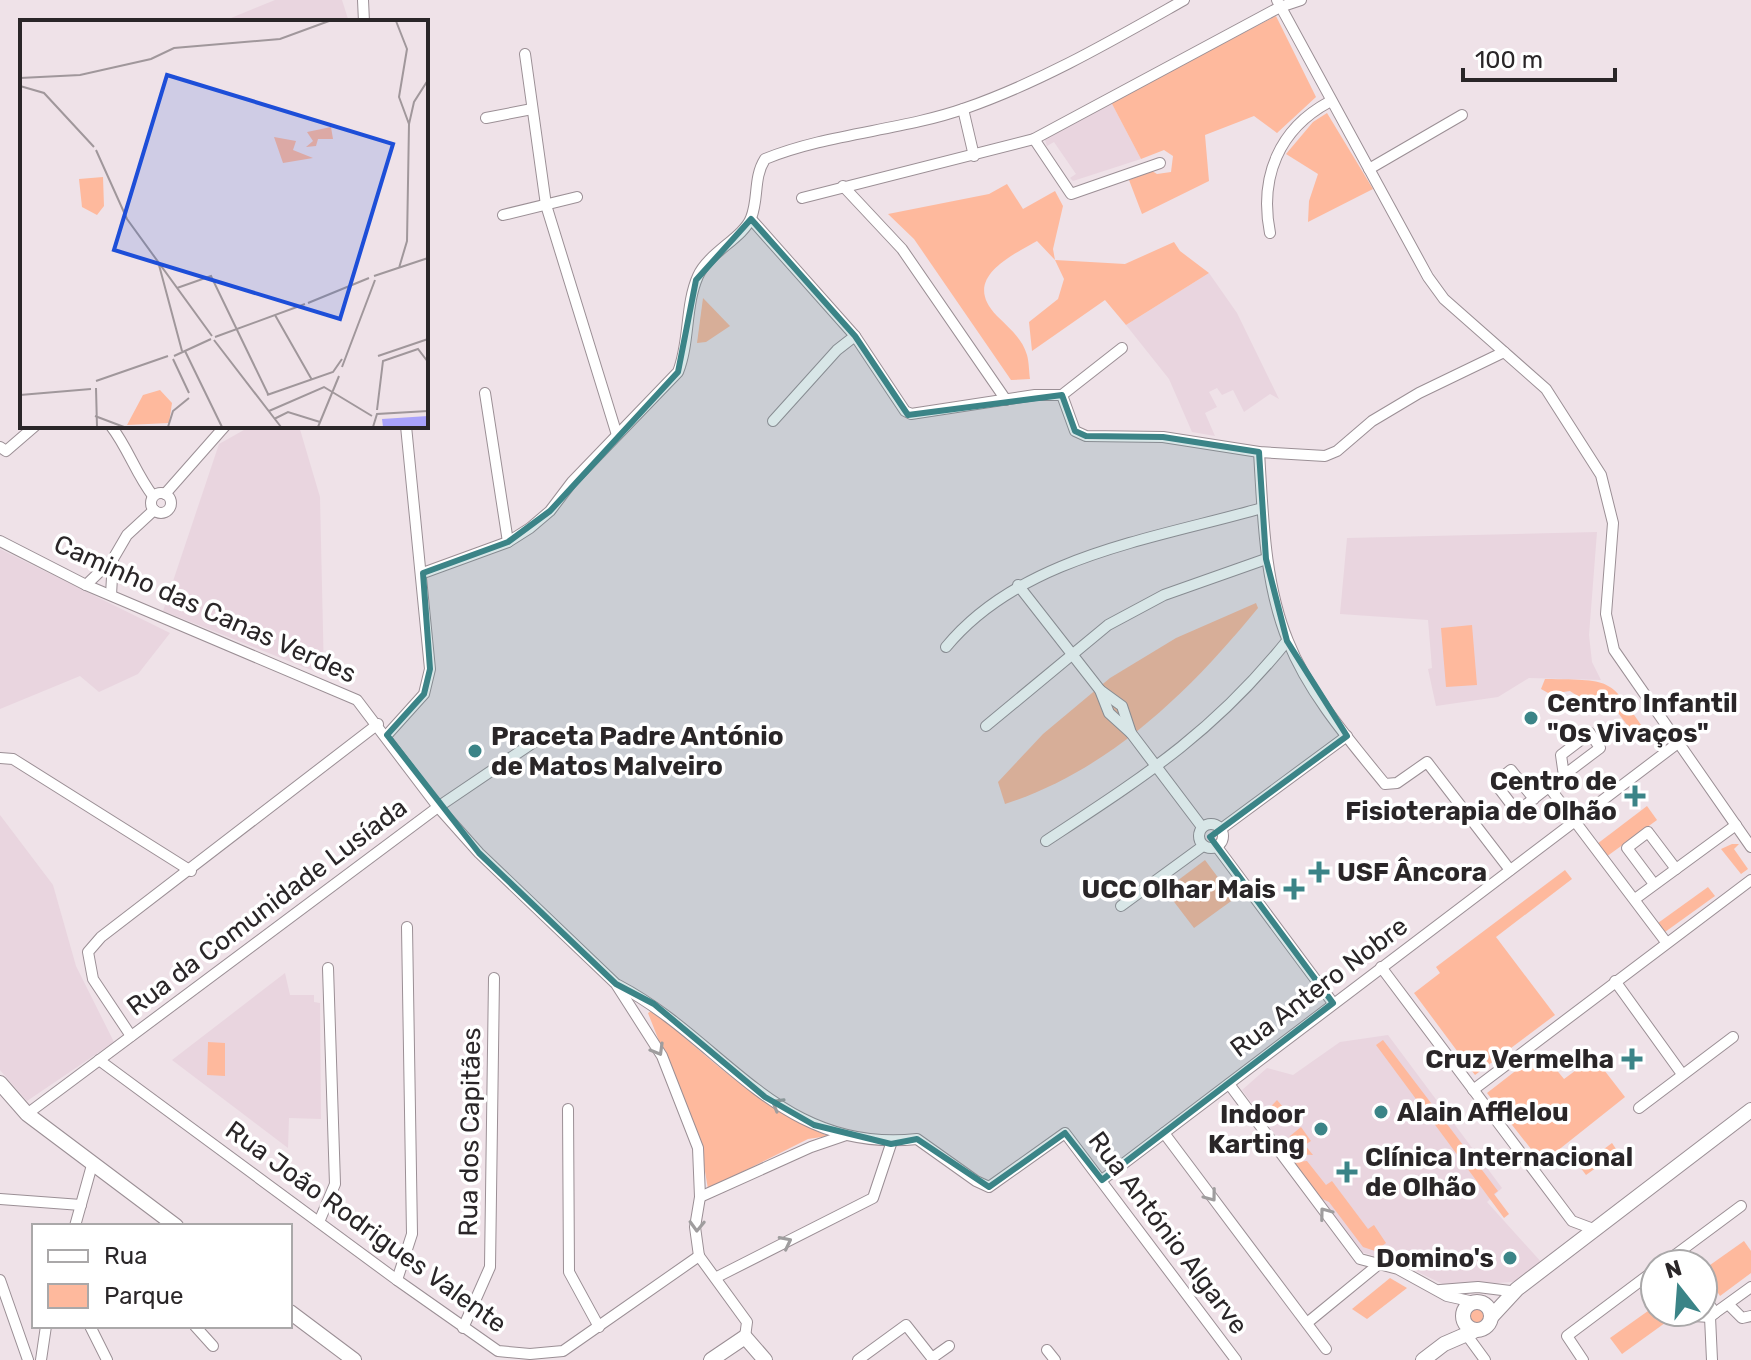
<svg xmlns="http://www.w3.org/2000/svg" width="1751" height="1360" font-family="Rubik,sans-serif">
  <rect width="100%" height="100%" fill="#efe2e8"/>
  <g fill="#e9d5df">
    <polygon points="275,0 342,0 349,22 233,22 231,18"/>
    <polygon points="1111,102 1141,159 1073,181 1070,178 1076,174 1054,142 1047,146 1044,137"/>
    <polygon points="1209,273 1237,313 1279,399 1270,394 1244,412 1233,390 1222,395 1217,388 1209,392 1217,407 1205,413 1215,436 1192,432 1169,379 1126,325"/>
    <polygon points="251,426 299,426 320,497 324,675 163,611 219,444"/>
    <polygon points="1597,532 1589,635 1592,662 1601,680 1529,678 1498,697 1436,706 1428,669 1432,668 1428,620 1340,614 1347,538"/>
    <polygon points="0,549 170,633 138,674 99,692 80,676 0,709"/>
    <polygon points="0,815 53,885 76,966 114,1042 27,1101 0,1070"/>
    <polygon points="285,973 290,995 314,995 314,1002 320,1003 321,1119 289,1118 288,1148 172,1060"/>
    <polygon points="1388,1035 1502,1188 1487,1202 1543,1264 1523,1281 1449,1287 1401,1264 1361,1252 1242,1090 1267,1068 1293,1075 1340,1042"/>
  </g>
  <g fill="#feb99d">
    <polygon points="1276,16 1316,97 1277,133 1254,116 1205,135 1209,181 1142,214 1129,180 1152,171 1157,174 1171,172 1173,156 1164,150 1141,159 1111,102"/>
    <polygon points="1327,113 1373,189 1308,222 1309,201 1318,174 1286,154 1313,122"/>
    <path d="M1007,184l16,25 32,-18 8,15 -10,43 2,11 70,4 49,-22 6,9 29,22 -83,52 -21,-25 -73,51 -3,-29 29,-23 6,-20 -9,-19 -18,-19c-28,16 -76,38 -40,75 12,12 25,22 30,39 2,7 2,17 3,24l-19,1 -97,-141 -26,-25 101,-20z"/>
    <polygon points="703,298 730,326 706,342 697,343"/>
    <path d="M1256,603l2,5c-68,83 -148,162 -253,196l-7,-22 45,-48 67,-56 66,-40z"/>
    <polygon points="1472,625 1477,685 1446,687 1441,628"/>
    <path d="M1545,679c72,1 63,-1 104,57l-13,1 -26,-35 -31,-5 -9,-6 -20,3 -9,-5z"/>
    <polygon points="1647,806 1657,820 1606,857 1597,844"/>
    <polygon points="1732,844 1739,844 1734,849 1748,869 1741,874 1721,849"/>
    <polygon points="1205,860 1234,899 1194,928 1165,890"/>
    <polygon points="1565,870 1572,879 1496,937 1555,1015 1475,1075 1414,993 1440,973 1436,967"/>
    <polygon points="1708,887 1715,896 1665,932 1658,923"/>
    <path d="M653,1010c53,46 109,99 175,126l-20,3 -100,50 -7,-41 -53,-135z"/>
    <polygon points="1383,1040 1498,1191 1494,1194 1509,1214 1504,1218 1376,1045"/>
    <polygon points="208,1042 225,1043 225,1076 207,1075"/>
    <polygon points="1541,1051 1564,1079 1594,1057 1625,1097 1542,1163 1487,1093"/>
    <polygon points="1277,1100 1288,1113 1268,1122 1263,1115"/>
    <polygon points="1301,1127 1311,1141 1305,1145 1313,1155 1295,1154 1288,1145 1290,1136"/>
    <polygon points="1612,1143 1618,1152 1586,1175 1580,1167"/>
    <polygon points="1307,1161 1326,1185 1332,1181 1368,1229 1374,1225 1386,1243 1375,1251 1363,1247 1329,1202 1320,1198 1296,1166 1295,1162"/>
    <polygon points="1744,1241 1751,1251 1751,1273 1720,1296 1703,1270"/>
    <polygon points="1390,1278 1407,1288 1367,1319 1352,1309"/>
    <polygon points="1655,1306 1655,1312 1674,1312 1676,1315 1622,1354 1610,1338"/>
    <circle cx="1477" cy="1316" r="9"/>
  </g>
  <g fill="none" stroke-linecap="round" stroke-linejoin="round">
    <defs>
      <g id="street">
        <polyline points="363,0 364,22"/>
        <polyline points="1277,0 1428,277 1444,299 1546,389 1601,475 1613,523 1606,614 1614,650 1751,847"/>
        <polyline points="525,54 546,205 617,435"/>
        <polyline points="963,109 974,156"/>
        <polyline points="486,118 532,109"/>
        <polyline points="1034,139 1071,194 1160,163"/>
        <polyline points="1369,169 1462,115"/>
        <polyline points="843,186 902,249 1006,400"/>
        <polyline points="802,198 1034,139 1280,7 1301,0"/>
        <polyline points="503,215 577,197"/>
        <polyline points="751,219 855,336 905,411 911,414 1035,395 1062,395"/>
        <path d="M1270,233c-11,-56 9,-104 59,-131"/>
        <polyline points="485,393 508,542"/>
        <polyline points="1062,395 1075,431 1086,436 1163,437 1259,452 1325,456 1337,451 1372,421 1419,393 1504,352"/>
        <polyline points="1062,395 1122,348"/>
        <polyline points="773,421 837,350 855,336"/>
        <path d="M111,426c17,22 25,48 42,70"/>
        <polyline points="0,447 6,451 35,426"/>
        <path d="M1259,452c4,63 5,130 29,189 21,53 62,100 97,143l12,-1 30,-21 83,108"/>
        <circle cx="161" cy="503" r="10"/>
        <polyline points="165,494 225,426"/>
        <polyline points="0,541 86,585 357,700 438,807 479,853 616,984 662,1056 698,1148 700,1197 695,1227 699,1256"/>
        <path d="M423,573l85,-31 22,-14 20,-17 22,-29 106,-110c12,-30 7,-67 20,-96 10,-23 45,-38 53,-58 8,-20 2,-40 14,-59 64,-26 136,-28 201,-51 77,-27 147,-68 218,-108"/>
        <polyline points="86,585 113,559 127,535 154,510"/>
        <polyline points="1018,585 1100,690 1109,713 1131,733 1202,827"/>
        <polyline points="111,595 113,559"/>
        <path d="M946,647c75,-91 208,-108 316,-139"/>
        <polyline points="1100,690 1122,706 1131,733"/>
        <polyline points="986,726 1108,625 1164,595 1266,559"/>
        <polyline points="387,735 424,694 430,669 406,426"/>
        <polyline points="0,758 13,759 191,871"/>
        <polyline points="1549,787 1666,942"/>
        <path d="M1534,799l-23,-29 -16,13 22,29c27,-22 55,-43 83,-64l-10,-15 -29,22 3,21"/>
        <circle cx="1211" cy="836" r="12"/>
        <polyline points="1221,829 1347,736"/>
        <path d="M1046,841c97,-64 166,-107 241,-200"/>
        <polyline points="1217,847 1333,1003"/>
        <polyline points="1654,884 1627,848 1648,832 1676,869"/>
        <polyline points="1635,899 1736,825"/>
        <polyline points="1121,906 1203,846"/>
        <polyline points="1381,967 1572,1221 1596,1230"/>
        <polyline points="1615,981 1682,1074"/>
        <path d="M618,985c106,55 160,169 299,154l59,42 13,6 76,-54 171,227"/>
        <polyline points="131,1036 93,979 88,952 101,937 378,724"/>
        <polyline points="99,1060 397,1280 498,1351 530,1354 563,1351 699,1256"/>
        <polyline points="1229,1084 1360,1259 1398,1269 1447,1296 1474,1302"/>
        <polyline points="1473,1090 1751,880"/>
        <polyline points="1639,1108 1733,1037"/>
        <polyline points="568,1109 569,1272 599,1327"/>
        <polyline points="27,1114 438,807 537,740"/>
        <polyline points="1164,1133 1326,1349"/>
        <polyline points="1102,1180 1678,743"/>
        <polyline points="700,1197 811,1147 846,1135"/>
        <polyline points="0,1199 81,1205"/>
        <polyline points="319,1222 335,1184 328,968"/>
        <polyline points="75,1226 92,1165"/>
        <polyline points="699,1256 747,1322 745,1337"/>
        <polyline points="1663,1264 1741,1206"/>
        <polyline points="717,1277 873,1198 891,1144"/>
        <polyline points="0,1280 28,1360"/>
        <polyline points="397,1280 412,1234 407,927"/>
        <polyline points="1440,1290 1478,1287 1510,1291"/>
        <polyline points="1703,1295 1715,1313 1710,1317 1712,1360"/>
        <polyline points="1729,1305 1742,1318 1751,1316"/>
        <polyline points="1691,1312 1694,1316 1710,1317"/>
        <polyline points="1715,1313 1751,1287"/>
        <polyline points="1307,1323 1379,1264"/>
        <polyline points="90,1326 107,1360"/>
        <polyline points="195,1326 213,1346"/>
        <polyline points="463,1328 490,1267 494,978"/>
        <polyline points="1466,1334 1485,1360"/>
        <polyline points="1047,1350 1055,1360"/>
        <polyline points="41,1360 46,1326"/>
        <polyline points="858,1360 906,1325 932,1358 949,1346"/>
        <polyline points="1583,1360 1567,1336 1655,1270"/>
      </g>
      <g id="secondary">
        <polyline points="0,1083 27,1114 176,1226"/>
        <circle cx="1477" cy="1316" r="14"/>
        <polyline points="290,1312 354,1360"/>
        <polyline points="1492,1316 1517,1289 1751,1110"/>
        <polyline points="711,1360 745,1337 765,1360"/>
        <polyline points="1423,1360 1444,1344 1474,1331"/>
      </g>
    </defs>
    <use href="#street" stroke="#9b8f95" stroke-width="12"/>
    <use href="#secondary" stroke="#9b8f95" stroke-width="16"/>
    <use href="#street" stroke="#fff" stroke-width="10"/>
    <use href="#secondary" stroke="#fff" stroke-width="14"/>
  </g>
  <defs><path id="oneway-chevron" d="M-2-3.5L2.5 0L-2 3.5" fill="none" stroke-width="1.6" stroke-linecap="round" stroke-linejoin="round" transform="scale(2)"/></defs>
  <g stroke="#9f9d9e">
    <use href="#oneway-chevron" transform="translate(658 1050) rotate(60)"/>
    <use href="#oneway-chevron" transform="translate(777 1104) rotate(-150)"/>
    <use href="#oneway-chevron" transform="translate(1211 1196) rotate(53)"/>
    <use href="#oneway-chevron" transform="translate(1325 1213) rotate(-127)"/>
    <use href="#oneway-chevron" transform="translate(697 1226) rotate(92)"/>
    <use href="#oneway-chevron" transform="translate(786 1242) rotate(-27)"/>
  </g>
  <path fill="#3b8487" fill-opacity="0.2" stroke="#3b8487" stroke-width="6" stroke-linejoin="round" d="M751,219l104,117 53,79 154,-20 13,36 11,5 77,1 96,15 7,107 21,82 60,95 -137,101 123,166 -231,177 -37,-47 -76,54 -72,-48 -26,5 -77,-19 -49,-28 -111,-93 -38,-20 -137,-131 -92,-118 37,-41 6,-25 -7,-96 85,-31 42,-31 128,-139 18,-92z"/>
  <g fill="#3b8487" stroke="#fff" stroke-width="3">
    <circle cx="1531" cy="718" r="8"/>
    <circle cx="475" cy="751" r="8"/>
    <path d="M1631 784h8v8h8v8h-8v8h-8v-8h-8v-8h8z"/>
    <path d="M1315 860h8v8h8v8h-8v8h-8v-8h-8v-8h8z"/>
    <path d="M1290 877h8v8h8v8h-8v8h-8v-8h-8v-8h8z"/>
    <path d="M1628 1047h8v8h8v8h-8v8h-8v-8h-8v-8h8z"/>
    <circle cx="1381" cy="1112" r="8"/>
    <circle cx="1321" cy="1129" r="8"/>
    <path d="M1343 1160h8v8h8v8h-8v8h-8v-8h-8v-8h8z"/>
    <circle cx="1510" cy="1258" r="8"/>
  </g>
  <g text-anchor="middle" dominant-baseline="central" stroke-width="7" stroke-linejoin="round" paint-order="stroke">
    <g font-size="26" fill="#2a2628" stroke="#fff">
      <text transform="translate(205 609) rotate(24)">Caminho das Canas Verdes</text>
      <text transform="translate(267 907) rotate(-37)">Rua da Comunidade Lusíada</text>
      <text transform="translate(1319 987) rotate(-37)">Rua Antero Nobre</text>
      <text transform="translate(470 1132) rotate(-89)">Rua dos Capitães</text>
      <text transform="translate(366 1227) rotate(36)">Rua João Rodrigues Valente</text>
      <text transform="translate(1168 1233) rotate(53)">Rua António Algarve</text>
    </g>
    <g font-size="26" font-weight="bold" fill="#2a2628" stroke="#fff" text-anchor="start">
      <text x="1547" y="703">Centro Infantil<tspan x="1547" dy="30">"Os Vivaços"</tspan></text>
      <text x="491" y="736">Praceta Padre António<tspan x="491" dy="30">de Matos Malveiro</tspan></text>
      <text x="1617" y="781" text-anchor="end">Centro de<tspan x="1617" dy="30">Fisioterapia de Olhão</tspan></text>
      <text x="1337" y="872">USF Âncora</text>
      <text x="1276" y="889" text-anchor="end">UCC Olhar Mais</text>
      <text x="1614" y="1059" text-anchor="end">Cruz Vermelha</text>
      <text x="1397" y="1112">Alain Afflelou</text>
      <text x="1305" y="1114" text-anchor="end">Indoor<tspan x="1305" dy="30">Karting</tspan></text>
      <text x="1365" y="1157">Clínica Internacional<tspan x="1365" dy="30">de Olhão</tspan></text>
      <text x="1494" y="1258" text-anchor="end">Domino's</text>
    </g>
  </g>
  <g transform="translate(20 20)">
    <rect width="408" height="408" fill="#efe2e8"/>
    <path d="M311,107l2,12h-15l-2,7 -10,1 7,-6 -6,-9zM254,117l22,4 -3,9 20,8 -30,5zM83,157l1,29 -7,9 -15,-8 -3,-28zM140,370l12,13 -3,20 -42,2 16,-30z" fill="#feb99d"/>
    <path d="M408,396v11h-45l-1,-8z" fill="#a9a2fb"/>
    <path fill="none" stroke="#a0979b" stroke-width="2" d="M376,1l11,28 -8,48 10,27M0,58l60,-3 71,-16 23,-11 106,-9 49,-18M0,66l24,7 50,54M76,130l31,69 85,117M139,245l23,86M379,248l8,-27 2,-117 5,-22 14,-22M354,256l54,-18M157,268l34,-12 57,118M288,283l61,-25M255,295l37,65M195,317l90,-33M194,320l67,87M165,331l37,76M154,336l37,-17M358,336l50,-17M153,339l16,34M322,347l33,-87M76,361l72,-25M76,368l1,39M0,375l71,-6M247,375l66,-23 9,-13M357,390l6,-49 35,-12 10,13M249,391l55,-24 48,29M75,396l29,11M254,399l14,-7 32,10M148,407l5,-16 16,-13M298,407l21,-51M353,407l4,-13 51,-3"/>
    <path fill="#1d4ed8" fill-opacity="0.15" stroke="#1d4ed8" stroke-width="4" d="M147,55l226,69 -53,175 -226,-69z"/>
    <rect width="408" height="408" fill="none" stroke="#2a2628" stroke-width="4"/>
  </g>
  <rect x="32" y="1224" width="260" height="104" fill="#ffffff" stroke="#aaa8a9" stroke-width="2"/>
  <rect x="48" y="1250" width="40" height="12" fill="#ffffff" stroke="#aaa8a9" stroke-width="2"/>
  <text x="104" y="1264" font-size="24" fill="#2a2628">Rua</text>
  <rect x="48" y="1284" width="40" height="24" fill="#feb99d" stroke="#aaa8a9" stroke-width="2"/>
  <text x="104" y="1304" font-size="24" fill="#2a2628">Parque</text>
  <g transform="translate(1679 1288) rotate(343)"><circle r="38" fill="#ffffff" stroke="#aaa8a9" stroke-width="2"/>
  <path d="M0-6L14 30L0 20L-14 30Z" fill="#3b8487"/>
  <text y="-12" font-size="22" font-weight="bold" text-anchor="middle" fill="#2a2628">N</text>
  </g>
  <path d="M1463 68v12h152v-12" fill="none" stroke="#2a2628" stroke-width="4"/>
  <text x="1475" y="68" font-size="24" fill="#2a2628" stroke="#ffffff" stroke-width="6" paint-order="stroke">100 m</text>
</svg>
